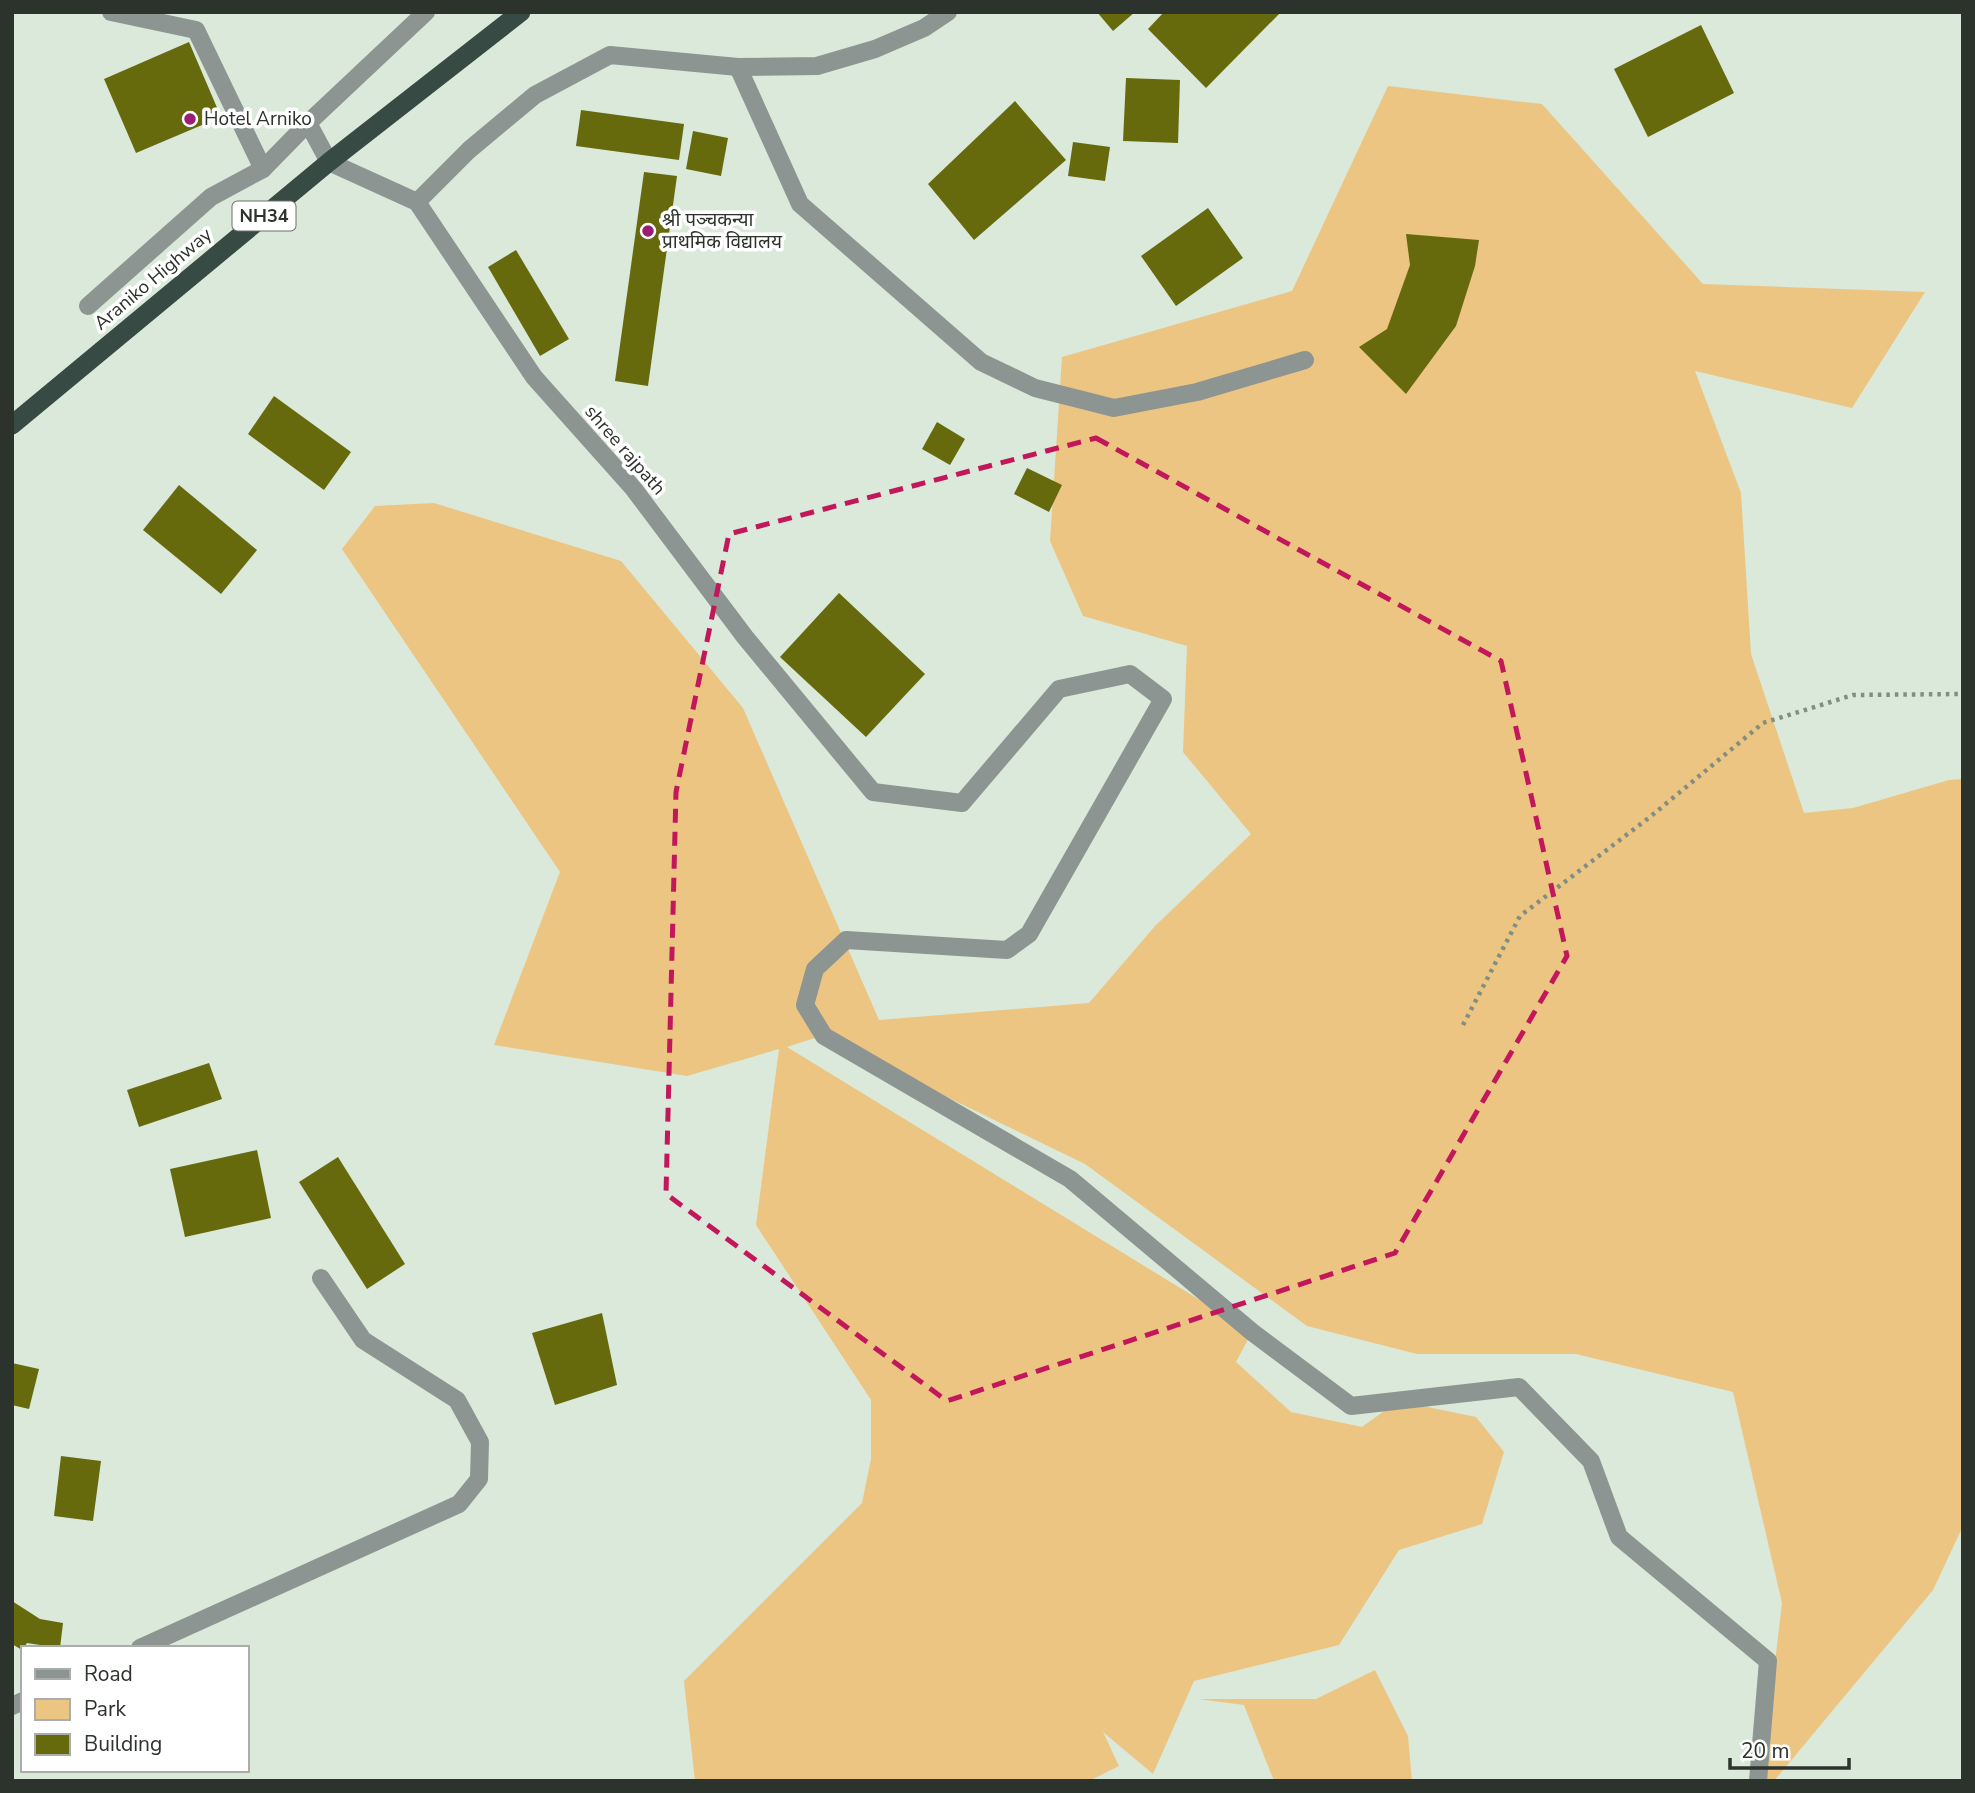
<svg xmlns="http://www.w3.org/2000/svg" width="1975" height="1793" font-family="'Nunito Sans','Noto Sans Devanagari',sans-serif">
  <rect width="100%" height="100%" fill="#dae9d9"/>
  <g fill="#ecc583">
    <polygon points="1388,86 1542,104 1703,284 1925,292 1852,408 1695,371 1741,493 1751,654 1804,813 1853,808 1949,780 1963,779 1963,1526 1933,1590 1774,1781 1761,1781 1782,1603 1733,1392 1576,1354 1417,1354 1307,1326 1085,1164 821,1036 787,1047 1252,1332 1236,1362 1291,1412 1362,1427 1398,1401 1476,1417 1504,1452 1482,1524 1399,1550 1339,1645 1194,1681 1153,1774 1103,1732 1119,1766 1089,1781 695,1781 684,1681 862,1503 871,1459 871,1400 756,1225 779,1049 687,1076 494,1045 560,872 342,549 375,506 434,503 621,561 743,708 879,1020 1089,1003 1155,926 1251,834 1183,752 1187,646 1083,616 1050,541 1062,357 1292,291"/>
    <polygon points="1375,1670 1408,1736 1412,1781 1274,1781 1244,1705 1198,1699 1316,1699"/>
  </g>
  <g fill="#666a0d">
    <polygon points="1097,12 1135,12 1113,31"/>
    <polygon points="1164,12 1281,12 1206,88 1148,29"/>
    <polygon points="1701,25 1734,93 1648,137 1614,69"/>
    <polygon points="189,42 221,117 136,153 104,79"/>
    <polygon points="1126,78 1180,80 1178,143 1123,141"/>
    <polygon points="1015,101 1066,160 974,240 928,184"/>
    <polygon points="581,110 684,124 679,160 576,146"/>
    <polygon points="693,131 728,138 721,176 686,169"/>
    <polygon points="1073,142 1110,147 1105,181 1068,176"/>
    <polygon points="644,172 677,176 648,386 615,381"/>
    <polygon points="1208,208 1243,258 1176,306 1141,256"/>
    <polygon points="1406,234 1479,240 1475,266 1456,326 1406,394 1359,347 1387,329 1410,265"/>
    <polygon points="516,250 569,339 540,356 488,267"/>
    <polygon points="274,396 351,452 324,490 248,434"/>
    <polygon points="937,422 965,439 950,465 922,449"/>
    <polygon points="1027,468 1062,485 1049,512 1014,494"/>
    <polygon points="179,485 257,550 221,594 143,530"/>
    <polygon points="839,593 925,674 866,737 780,657"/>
    <polygon points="209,1063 222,1099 139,1127 127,1090"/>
    <polygon points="257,1150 271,1218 185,1237 170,1169"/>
    <polygon points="338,1157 405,1264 367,1289 299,1182"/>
    <polygon points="602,1313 617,1385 555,1405 532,1333"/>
    <polygon points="12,1363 39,1369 29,1409 12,1405"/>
    <polygon points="61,1456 101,1461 93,1521 54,1516"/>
    <polygon points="12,1601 40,1619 63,1623 60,1648 27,1643 22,1650 12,1644"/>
  </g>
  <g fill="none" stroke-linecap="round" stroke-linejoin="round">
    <polyline stroke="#838e83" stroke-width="4.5" stroke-dasharray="3.5 5" stroke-linecap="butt" points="1463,1025 1520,916 1650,817 1763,723 1853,695 1963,694"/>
    <g stroke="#8c9592" stroke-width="18">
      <polyline points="111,12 196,30 263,169"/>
      <polyline points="426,12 308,123 329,162 417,202 534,377 633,488 745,637 873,792 962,803 1059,689 1130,674 1163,699 1029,934 1007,950 846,940 815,969 805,1005 824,1036 1070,1179 1252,1332 1351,1406 1519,1387 1591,1461 1619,1537 1768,1661 1758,1781"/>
      <polyline points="738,67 800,204 981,362 1035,388 1114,408 1197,392 1305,360"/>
      <polyline points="417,202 469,150 535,95 610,55 738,67 817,66 875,49 924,28 948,12"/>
      <polyline points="88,306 211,197 263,169 308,123"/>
      <polyline points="140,1648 459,1504 479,1479 480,1442 457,1400 363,1340 321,1278"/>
      <polyline points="12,1706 23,1701"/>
    </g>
    <polyline stroke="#384a44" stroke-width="19" points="12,425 329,162 521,12"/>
  </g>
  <path fill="none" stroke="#c2185b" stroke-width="5" stroke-dasharray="14 9" stroke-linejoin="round" d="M1096,438l405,223 66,295 -172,297 -448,148 -281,-207 10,-402 53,-258z"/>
  <g fill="#9b1e75" stroke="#fff" stroke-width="2.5">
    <circle cx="190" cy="119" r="7"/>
    <circle cx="648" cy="231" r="7"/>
  </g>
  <g text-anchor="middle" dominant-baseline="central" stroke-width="7" stroke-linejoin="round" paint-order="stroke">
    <rect fill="#fff" stroke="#6b706b" stroke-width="2" x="232.5" y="201.5" width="63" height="29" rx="5"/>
    <g font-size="18" font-weight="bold" fill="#2c322c">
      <text x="264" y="216">NH34</text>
    </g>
    <g font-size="19" fill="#2c322c" stroke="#fff" text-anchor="start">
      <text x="204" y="119">Hotel Arniko</text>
      <text x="662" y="220">श्री पञ्चकन्या<tspan x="662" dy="22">प्राथमिक विद्यालय</tspan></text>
    </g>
    <g font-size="19" fill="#2c322c" stroke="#fff">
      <text transform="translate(153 279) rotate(-40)">Araniko Highway</text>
      <text transform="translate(625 450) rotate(49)">shree rajpath</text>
    </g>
  </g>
  <rect width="1975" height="1793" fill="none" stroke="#2c322c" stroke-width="28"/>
  <rect x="21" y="1646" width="228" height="126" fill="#ffffff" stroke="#abadab" stroke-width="2"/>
  <rect x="35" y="1669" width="35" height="10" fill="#8c9592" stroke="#abadab" stroke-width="2"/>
  <text x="84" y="1681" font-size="21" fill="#2c322c">Road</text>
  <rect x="35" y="1699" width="35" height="21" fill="#ecc583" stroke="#abadab" stroke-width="2"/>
  <text x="84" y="1716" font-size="21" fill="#2c322c">Park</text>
  <rect x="35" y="1734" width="35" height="21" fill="#666a0d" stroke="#abadab" stroke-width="2"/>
  <text x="84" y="1751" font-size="21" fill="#2c322c">Building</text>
  <path d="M1730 1758v10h119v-10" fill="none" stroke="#2c322c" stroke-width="3.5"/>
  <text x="1741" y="1758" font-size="21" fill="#2c322c" stroke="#ffffff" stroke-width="5" paint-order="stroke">20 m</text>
</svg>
